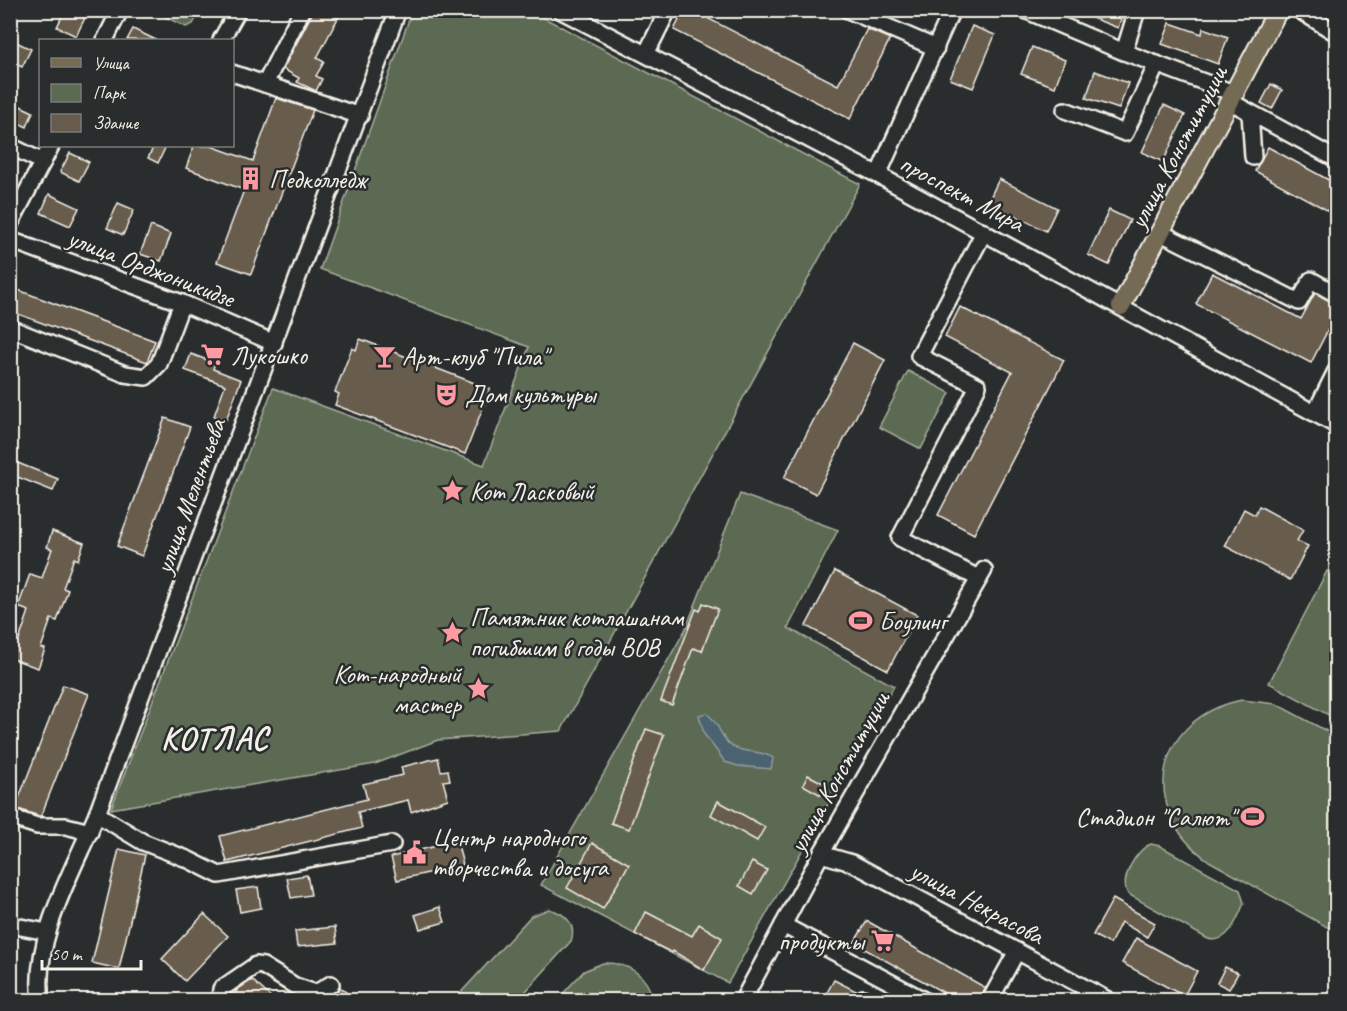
<svg xmlns="http://www.w3.org/2000/svg" width="1347" height="1011" font-family="Caveat,sans-serif">
  <rect width="100%" height="100%" fill="#2a2d2e"/>
  <filter id="ink" filterUnits="userSpaceOnUse"><feTurbulence type="fractalNoise" baseFrequency=".0167" numOctaves="2"/><feDisplacementMap in="SourceGraphic" scale="12" xChannelSelector="R" yChannelSelector="G"/><feConvolveMatrix kernelMatrix="1 2 1 2 8 2 1 2 1" color-interpolation-filters="sRGB"/></filter>
  <g filter="url(#ink)">
    <g fill="#5b6a52" stroke="#a8ae9d" stroke-width="1.5">
      <polygon points="153,11 200,11 193,24 186,27"/>
      <polygon points="412,11 531,11 860,184 561,731 438,740 375,764 111,809 273,388 484,465 529,347 320,269"/>
      <polygon points="908,371 950,393 921,449 879,427"/>
      <polygon points="740,494 838,530 788,628 894,686 728,983 541,885 685,630"/>
      <polygon points="1327,571 1336,575 1336,719 1269,683"/>
      <path d="M1242,700l34,4 60,32v196l-127,-71c-73,-50 -54,-144 33,-161z"/>
      <path d="M1151,844l9,2 80,44 4,13c-6,15 -16,42 -36,36l-80,-45c-9,-14 8,-45 23,-50z"/>
      <path d="M549,909c16,4 28,15 22,32l-53,59h-64l77,-84z"/>
      <path d="M603,963c25,-1 45,12 50,37h-96l27,-29z"/>
    </g>
    <path fill="#4c6370" stroke="#8f9ca0" stroke-width="1.5" d="M706,713c12,8 13,20 22,30 12,12 31,5 45,15l-2,11 -33,-3 -13,-4 -21,-28 -5,-19z"/>
    <g fill="#675b4e" stroke="#f4f1e8" stroke-width="1.5">
      <polygon points="65,10 85,18 76,36 57,27"/>
      <polygon points="314,10 330,10 339,16 317,58 324,62 316,76 322,79 316,91 297,82 299,78 283,69"/>
      <polygon points="684,10 713,10 709,19 838,85 867,29 890,39 850,119 674,30"/>
      <polygon points="1072,10 1124,10 1118,28"/>
      <polygon points="1170,23 1202,34 1203,28 1228,37 1218,64 1162,44"/>
      <polygon points="972,26 995,35 973,88 950,79"/>
      <polygon points="133,29 156,40 127,40"/>
      <polygon points="14,41 31,49 22,67 10,61 10,48"/>
      <polygon points="1032,47 1065,60 1055,87 1021,74"/>
      <polygon points="1095,71 1128,83 1119,109 1086,98"/>
      <polygon points="1271,84 1282,90 1272,109 1261,103"/>
      <polygon points="276,98 313,110 251,274 217,262 244,190 186,168 194,146 211,146 253,161"/>
      <polygon points="14,103 33,112 27,127 10,119"/>
      <polygon points="1164,105 1185,115 1163,162 1142,152"/>
      <polygon points="154,146 166,146 158,163 148,158"/>
      <polygon points="1268,147 1336,184 1336,215 1255,171"/>
      <polygon points="70,153 89,162 79,181 60,172"/>
      <polygon points="999,179 1057,208 1046,231 988,202"/>
      <polygon points="49,194 79,208 70,226 41,213"/>
      <polygon points="118,203 134,210 123,235 107,228"/>
      <polygon points="1109,210 1130,220 1109,265 1088,255"/>
      <polygon points="151,226 171,234 161,261 140,254"/>
      <polygon points="1212,273 1301,319 1315,293 1336,304 1336,314 1311,363 1196,304"/>
      <polygon points="10,287 155,341 147,362 10,311"/>
      <polygon points="960,307 1064,360 974,534 938,515 1012,372 945,337"/>
      <polygon points="360,339 490,389 465,454 335,405 339,394 335,392 352,348 356,350"/>
      <polygon points="853,343 885,360 816,494 784,478"/>
      <polygon points="191,354 215,363 213,369 241,380 226,420 214,416 225,385 185,370"/>
      <polygon points="165,418 190,427 142,556 117,546"/>
      <polygon points="10,460 58,479 53,491 10,474"/>
      <polygon points="1259,506 1303,530 1297,541 1308,546 1290,580 1225,546 1244,509 1255,515"/>
      <polygon points="52,531 84,543 78,560 74,558 63,588 68,590 57,621 51,619 41,648 45,649 38,668 10,658 10,644 12,638 19,640 29,611 18,607 30,574 42,578 52,549 47,547"/>
      <polygon points="835,571 917,615 888,670 806,626"/>
      <polygon points="703,603 718,609 702,651 693,648 672,705 661,701 696,609 700,611"/>
      <polygon points="63,685 89,694 41,816 39,816 15,808"/>
      <polygon points="646,729 664,735 629,829 611,823"/>
      <polygon points="438,758 441,771 448,770 450,780 443,781 448,799 411,812 408,800 358,812 362,828 227,862 220,836 367,799 363,784 403,775 401,767"/>
      <polygon points="808,775 827,785 821,795 803,785"/>
      <polygon points="718,801 765,827 757,841 711,815"/>
      <polygon points="457,841 463,865 397,880 391,857"/>
      <polygon points="592,843 629,864 603,909 567,888"/>
      <polygon points="119,849 145,855 119,969 92,963"/>
      <polygon points="752,862 767,870 753,894 739,886"/>
      <polygon points="307,875 311,895 291,898 287,878"/>
      <polygon points="258,887 261,908 240,912 236,890"/>
      <polygon points="1113,899 1155,923 1147,937 1121,922 1110,944 1093,935"/>
      <polygon points="440,907 445,922 420,929 415,915"/>
      <polygon points="646,912 692,936 699,924 722,938 704,970 673,951 672,953 635,934"/>
      <polygon points="204,914 228,936 185,981 162,959"/>
      <polygon points="867,921 986,988 979,1000 957,1000 854,943"/>
      <polygon points="335,927 337,943 297,947 295,931"/>
      <polygon points="1136,938 1197,971 1184,996 1122,963"/>
      <polygon points="1225,967 1238,973 1229,989 1217,983"/>
      <polygon points="252,980 274,1000 230,1000 238,989"/>
      <polygon points="834,980 856,991 852,1000 823,1000"/>
      <polygon points="340,987 355,1000 323,1000 336,992"/>
    </g>
    <g fill="none" stroke-linecap="round" stroke-linejoin="round">
      <defs>
        <g id="minor">
          <polyline points="560,10 878,175 1336,425"/>
          <polyline points="848,10 936,48"/>
          <polyline points="1025,10 1124,52 1236,94"/>
          <polyline points="1299,10 1336,33"/>
          <polyline points="105,40 120,10"/>
          <polyline points="221,40 238,10"/>
          <polyline points="1124,52 1137,10"/>
          <polyline points="646,54 668,10"/>
          <polyline points="232,73 360,116"/>
          <polyline points="265,84 302,10"/>
          <polyline points="1231,102 1336,159"/>
          <polyline points="1065,110 1125,133 1157,64"/>
          <polyline points="1250,113 1253,157"/>
          <polyline points="10,146 43,162"/>
          <polyline points="878,175 952,10"/>
          <polyline points="10,224 51,146"/>
          <polyline points="1161,233 1299,302 1311,280 1336,294"/>
          <polyline points="10,240 182,303 274,343"/>
          <polyline points="10,328 125,374 146,377 159,364 182,303"/>
          <polyline points="1315,413 1336,371"/>
          <polyline points="1325,418 1336,396"/>
          <polyline points="978,578 900,538 978,386 919,356 984,232"/>
          <polyline points="97,814 143,842 187,859 219,875 392,844"/>
          <polyline points="10,817 37,826 66,826 90,832"/>
          <polyline points="821,854 852,863 1108,1000"/>
          <polyline points="10,925 47,932"/>
          <polyline points="783,925 924,1000"/>
          <path d="M41,1000c-9,-61 33,-131 56,-186l301,-804"/>
          <polyline points="220,1000 221,989 256,965 263,966 295,986 316,993 331,984"/>
          <polyline points="743,1000 821,854 984,570"/>
          <polyline points="862,1000 863,998"/>
          <polyline points="990,1000 1017,951"/>
        </g>
        <polyline id="major" points="1121,306 1278,10"/>
      </defs>
      <use href="#minor" stroke="#f4f1e8" stroke-width="20"/>
      <use href="#major" stroke="#f4f1e8" stroke-width="22"/>
      <use href="#minor" stroke="#2a2d2e" stroke-width="15"/>
      <use href="#major" stroke="#746b52" stroke-width="18"/>
    </g>
  </g>
  <defs>
    <symbol id="building-bare" viewBox="-9 -9 18 18"><path d="M-4-6H4V6H1V3H-1V6H-4ZM-2.5-4.3h1.7v1.8h-1.7ZM.8-4.3h1.7v1.8H.8ZM-2.5-1h1.7V.8h-1.7ZM.8-1h1.7V.8H.8Z" fill="#ff9aa2" stroke="#2a2d2e" stroke-width="2.5" paint-order="stroke"/></symbol>
    <symbol id="supermarket-bare" viewBox="-9 -9 18 18"><path d="M-6-5.5h2.5l.6 2H6L4.5 2H-2.5L-4.4-4H-6ZM-1.5 3.2a1.3 1.3 0 1 0 .1 0ZM3 3.2a1.3 1.3 0 1 0 .1 0Z" fill="#ff9aa2" stroke="#2a2d2e" stroke-width="2.5" paint-order="stroke"/></symbol>
    <symbol id="bar-bare" viewBox="-9 -9 18 18"><path d="M-6-5H6L.8 .8V4.5H3.5V6h-7V4.5H-.8V.8Z" fill="#ff9aa2" stroke="#2a2d2e" stroke-width="2.5" paint-order="stroke"/></symbol>
    <symbol id="theatre-bare" viewBox="-9 -9 18 18"><path d="M-5-5.5Q0-4 5-5.5V0Q5 5 0 6Q-5 5-5 0ZM-3.3-2.5H-1v1.5H-3.3ZM1-2.5H3.3v1.5H1ZM-2.8 1Q0 5.5 2.8 1Z" fill="#ff9aa2" stroke="#2a2d2e" stroke-width="2.5" paint-order="stroke"/></symbol>
    <symbol id="sight-bare" viewBox="-9 -9 18 18"><path d="M0-6L1.8-2.2L6-1.7L2.9 1.2L3.7 5.4L0 3.3L-3.7 5.4L-2.9 1.2L-6-1.7L-1.8-2.2Z" fill="#ff9aa2" stroke="#2a2d2e" stroke-width="2.5" paint-order="stroke"/></symbol>
    <symbol id="stadium-bare" viewBox="-9 -9 18 18"><path d="M0-5a6.5 5 0 1 0 0 10a6.5 5 0 1 0 0-10ZM-3.5-1.8h7v3.6h-7Z" fill="#ff9aa2" stroke="#2a2d2e" stroke-width="2.5" paint-order="stroke"/></symbol>
    <symbol id="civic-bare" viewBox="-9 -9 18 18"><path d="M-.6-6.5H3V-4.5H.6V-3L4-1V1h2V6H-6V1h2V-1L-.6-3ZM-1.2 2.5V6h2.4V2.5Z" fill="#ff9aa2" stroke="#2a2d2e" stroke-width="2.5" paint-order="stroke"/></symbol>
  </defs>
  <g fill-rule="evenodd">
    <use href="#building-bare" x="234" y="162" width="33" height="33"/>
    <use href="#supermarket-bare" x="196" y="338" width="33" height="33"/>
    <use href="#bar-bare" x="368" y="340" width="33" height="33"/>
    <use href="#theatre-bare" x="430" y="378" width="33" height="33"/>
    <use href="#sight-bare" x="436" y="474" width="33" height="33"/>
    <use href="#stadium-bare" x="844" y="604" width="33" height="33"/>
    <use href="#sight-bare" x="436" y="616" width="33" height="33"/>
    <use href="#sight-bare" x="462" y="672" width="33" height="33"/>
    <use href="#stadium-bare" x="1236" y="800" width="33" height="33"/>
    <use href="#civic-bare" x="398" y="836" width="33" height="33"/>
    <use href="#supermarket-bare" x="866" y="924" width="33" height="33"/>
  </g>
  <g text-anchor="middle" dominant-baseline="central" stroke-width="5" stroke-linejoin="round" paint-order="stroke">
    <g font-size="26" fill="#f4f1e8" stroke="#2a2d2e">
      <text transform="translate(1178 147) rotate(-62)">улица Конституции</text>
      <text transform="translate(962 193) rotate(28)">проспект Мира</text>
      <text transform="translate(151 268) rotate(21)">улица Орджоникидзе</text>
      <text transform="translate(190 496) rotate(-70)">улица Мелентьева</text>
      <text transform="translate(839 772) rotate(-61)">улица Конституции</text>
      <text transform="translate(977 903) rotate(28)">улица Некрасова</text>
    </g>
    <g font-size="26" fill="#f4f1e8" stroke="#2a2d2e" text-anchor="start">
      <text x="269" y="179">Педколледж</text>
      <text x="231" y="355">Лукошко</text>
      <text x="402" y="356">Арт-клуб "Пила"</text>
      <text x="465" y="394">Дом культуры</text>
      <text x="470" y="491">Кот Ласковый</text>
      <text x="470" y="617">Памятник котлашанам<tspan x="470" dy="30">погибшим в годы ВОВ</tspan></text>
      <text x="879" y="621">Боулинг</text>
      <text x="461" y="674" text-anchor="end">Кот-народный<tspan x="461" dy="30">мастер</tspan></text>
      <text x="1235" y="817" text-anchor="end">Стадион "Салют"</text>
      <text x="432" y="837">Центр народного<tspan x="432" dy="30">творчества и досуга</tspan></text>
      <text x="864" y="941" text-anchor="end">продукты</text>
    </g>
    <g font-size="32" font-weight="bold" letter-spacing="1.5" fill="#f4f1e8" stroke="#2a2d2e">
      <text x="215" y="738">КОТЛАС</text>
    </g>
  </g>
  <rect width="1347" height="1011" fill="none" stroke="#2a2d2e" stroke-width="36"/>
  <rect x="18" y="18" width="1311" height="975" fill="none" stroke="#f4f1e8" stroke-width="2" filter="url(#ink)"/>
  <rect x="39" y="39" width="195" height="108" fill="#2a2d2e" stroke="#7b7b78" stroke-width="1.5"/>
  <rect x="51" y="58" width="30" height="9" fill="#746b52" stroke="#7b7b78" stroke-width="1.5"/>
  <text x="93" y="69" font-size="18" fill="#f4f1e8">Улица</text>
  <rect x="51" y="84" width="30" height="18" fill="#5b6a52" stroke="#7b7b78" stroke-width="1.5"/>
  <text x="93" y="99" font-size="18" fill="#f4f1e8">Парк</text>
  <rect x="51" y="114" width="30" height="18" fill="#675b4e" stroke="#7b7b78" stroke-width="1.5"/>
  <text x="93" y="129" font-size="18" fill="#f4f1e8">Здание</text>
  <path d="M42 960v9h99v-9" fill="none" stroke="#f4f1e8" stroke-width="3"/>
  <text x="51" y="960" font-size="18" fill="#f4f1e8" stroke="#2a2d2e" stroke-width="4.5" paint-order="stroke">50 m</text>
</svg>
